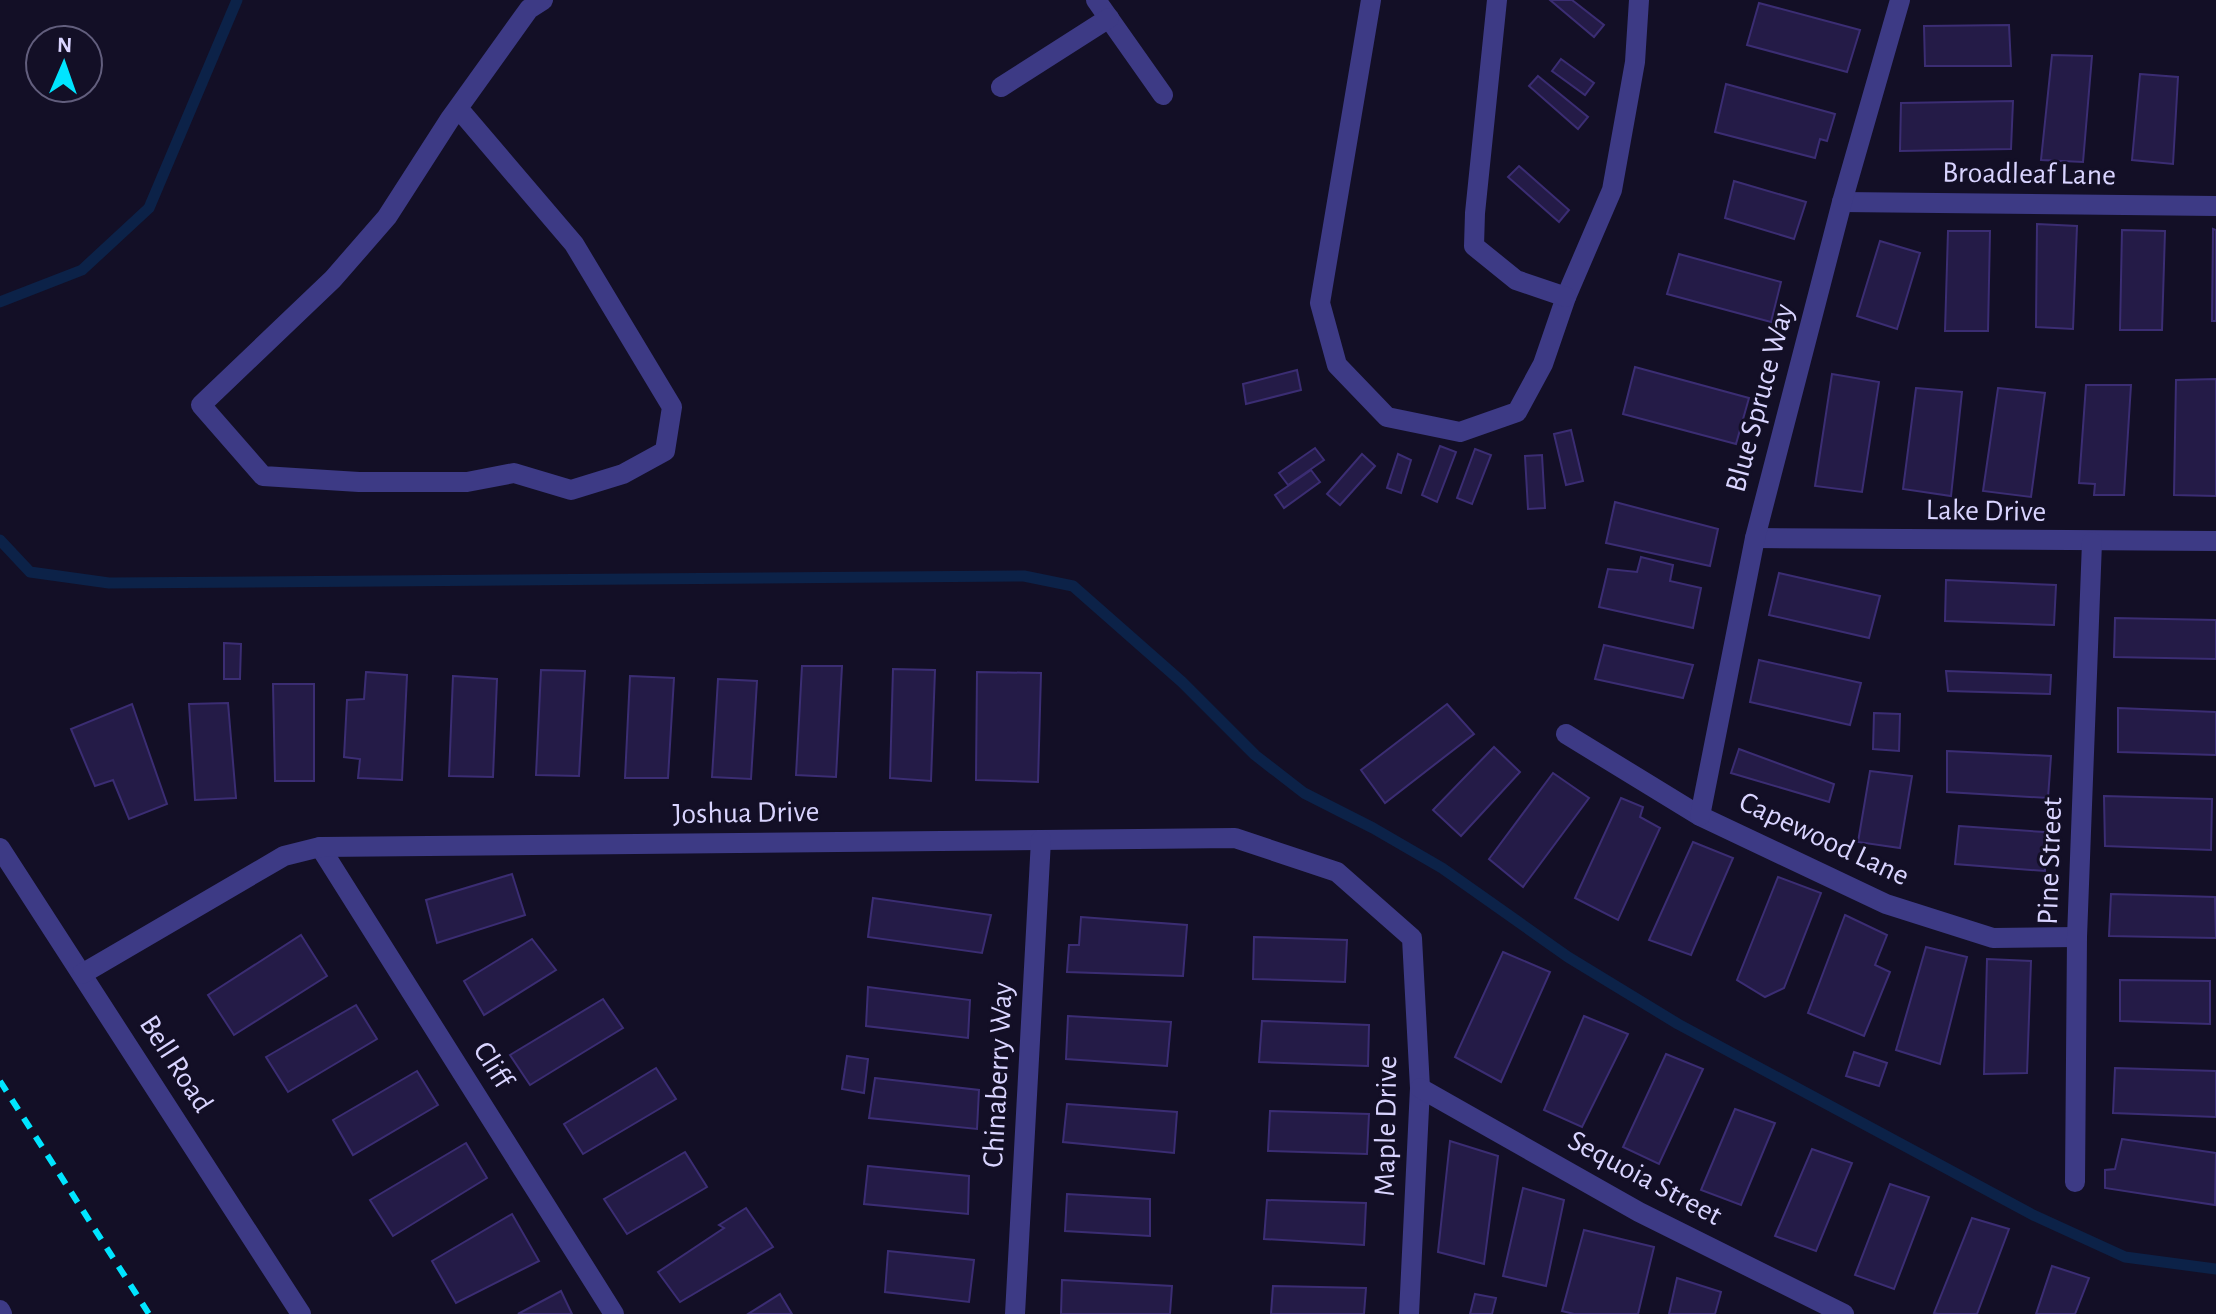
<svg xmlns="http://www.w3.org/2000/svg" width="2216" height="1314" font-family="'Alegreya Sans',sans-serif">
  <rect width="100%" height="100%" fill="#130f26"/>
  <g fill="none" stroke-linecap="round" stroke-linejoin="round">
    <g stroke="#0c2248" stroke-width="11">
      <polyline points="0,302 82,270 149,208 237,0"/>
      <polyline points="0,540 30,572 109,583 1024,576 1073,586 1182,682 1255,755 1304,793 1373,828 1442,868 1568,957 1678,1024 2033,1215 2125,1257 2216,1269"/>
    </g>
  </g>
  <g fill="#241b47" stroke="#3b2d73" stroke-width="2">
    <polygon points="1550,0 1572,0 1604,25 1594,37"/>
    <polygon points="1759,3 1860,30 1847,72 1747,45"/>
    <polygon points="2009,25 2011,66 1925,66 1924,26"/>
    <polygon points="2052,55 2092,56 2083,162 2041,160"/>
    <polygon points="1561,59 1594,83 1585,95 1552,71"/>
    <polygon points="2140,74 2178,77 2173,164 2132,160"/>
    <polygon points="1538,76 1588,117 1578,129 1529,86"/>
    <polygon points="1726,84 1835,114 1827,141 1820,139 1815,158 1715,132"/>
    <polygon points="2013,101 2011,149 1900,151 1901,103"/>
    <polygon points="1519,166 1569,210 1559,222 1508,177"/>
    <polygon points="1734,181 1806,202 1794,239 1725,218"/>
    <polygon points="2037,224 2077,226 2073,329 2036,327"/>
    <polygon points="2213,229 2216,230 2216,321 2212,321"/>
    <polygon points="2122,230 2165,231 2162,330 2120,330"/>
    <polygon points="1948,231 1990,231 1988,331 1945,331"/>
    <polygon points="1880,241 1920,253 1897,329 1857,316"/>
    <polygon points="1679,254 1781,282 1771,322 1667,294"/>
    <polygon points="1635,367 1749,398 1736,444 1623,414"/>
    <polygon points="1297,370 1301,390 1246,404 1243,384"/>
    <polygon points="1832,374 1879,382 1862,492 1815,486"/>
    <polygon points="2216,379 2216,496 2174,495 2176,380"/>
    <polygon points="2086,385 2131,385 2124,495 2094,495 2095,484 2079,483"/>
    <polygon points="1916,388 1962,392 1951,496 1903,489"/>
    <polygon points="1998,388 2045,393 2031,497 1983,491"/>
    <polygon points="1571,430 1583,481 1566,485 1554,434"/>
    <polygon points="1440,446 1456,452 1437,502 1422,495"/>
    <polygon points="1315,448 1324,460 1288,485 1279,473"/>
    <polygon points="1475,449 1491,455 1472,504 1457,498"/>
    <polygon points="1362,454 1375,466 1340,505 1327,494"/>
    <polygon points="1398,454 1411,460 1401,493 1387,488"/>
    <polygon points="1542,455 1545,508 1528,509 1525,456"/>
    <polygon points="1311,470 1320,482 1284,508 1275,495"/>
    <polygon points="1615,502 1718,529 1710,566 1606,543"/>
    <polygon points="1641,557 1673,565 1670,581 1701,588 1693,628 1599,607 1608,569 1637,572"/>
    <polygon points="1779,573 1880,596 1869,638 1769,615"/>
    <polygon points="1946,580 2056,585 2054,625 1945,621"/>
    <polygon points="2115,618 2216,620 2216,659 2114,657"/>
    <polygon points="224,643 241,644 240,679 224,679"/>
    <polygon points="1604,645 1693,665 1683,698 1595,679"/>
    <polygon points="1759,660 1861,683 1850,725 1750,702"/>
    <polygon points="802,666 842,666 836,777 796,775"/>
    <polygon points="893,669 935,670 931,781 890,778"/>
    <polygon points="541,670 585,671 579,776 536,775"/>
    <polygon points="1946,671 2051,675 2050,694 1948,691"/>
    <polygon points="366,672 407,675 402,780 358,778 360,759 344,757 347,700 364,699"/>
    <polygon points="977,672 1041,673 1038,782 976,780"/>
    <polygon points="453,676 497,679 493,777 449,776"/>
    <polygon points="630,676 674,678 668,778 625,778"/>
    <polygon points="718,679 757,681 751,779 712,777"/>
    <polygon points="273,684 314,684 314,781 275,781"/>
    <polygon points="228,703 236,798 195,800 189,704"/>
    <polygon points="132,704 167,804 129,819 113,780 95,786 71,729"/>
    <polygon points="1447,704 1474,734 1385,803 1361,770"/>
    <polygon points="2118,708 2216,712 2216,755 2118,752"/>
    <polygon points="1874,713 1900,714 1899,751 1873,749"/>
    <polygon points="1494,747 1520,772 1461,836 1433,810"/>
    <polygon points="1739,749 1834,784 1829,802 1731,773"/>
    <polygon points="1947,751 2051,756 2048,798 1947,792"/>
    <polygon points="1870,771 1912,776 1900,848 1858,842"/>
    <polygon points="1553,773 1589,798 1523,887 1489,859"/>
    <polygon points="2104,796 2212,799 2211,850 2105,846"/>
    <polygon points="1621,798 1643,807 1640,817 1660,828 1618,920 1575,898"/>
    <polygon points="1959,826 2044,832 2045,871 1955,864"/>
    <polygon points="1693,842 1733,858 1691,955 1649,940"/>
    <polygon points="512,874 525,915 437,943 426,900"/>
    <polygon points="1778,877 1821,893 1784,988 1765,997 1737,980"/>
    <polygon points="2111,894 2215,897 2216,938 2109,936"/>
    <polygon points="873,898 991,915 982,953 868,937"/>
    <polygon points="1845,915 1887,935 1875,965 1890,972 1864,1036 1808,1013"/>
    <polygon points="1081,917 1187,925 1183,976 1067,972 1069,945 1079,945"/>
    <polygon points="301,935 327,976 234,1035 208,995"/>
    <polygon points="1254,937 1347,940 1345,982 1253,979"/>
    <polygon points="532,939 556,970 484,1015 464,981"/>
    <polygon points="1926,947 1967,957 1940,1064 1896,1050"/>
    <polygon points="1503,952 1550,972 1501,1082 1455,1057"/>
    <polygon points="1987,959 2031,961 2027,1073 1984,1074"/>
    <polygon points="2120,980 2210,981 2210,1024 2120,1021"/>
    <polygon points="868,987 970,1000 968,1038 866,1026"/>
    <polygon points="603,999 623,1028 530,1085 510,1055"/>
    <polygon points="356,1005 377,1039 288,1092 266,1057"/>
    <polygon points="1068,1016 1171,1022 1167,1066 1066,1059"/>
    <polygon points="1584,1016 1628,1034 1582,1127 1544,1110"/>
    <polygon points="1262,1021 1369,1025 1368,1066 1259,1062"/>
    <polygon points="1854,1052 1887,1063 1879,1086 1846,1076"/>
    <polygon points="1666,1054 1703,1069 1659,1164 1623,1147"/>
    <polygon points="847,1056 868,1059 864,1093 842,1089"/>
    <polygon points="656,1068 676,1099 583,1154 564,1124"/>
    <polygon points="2115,1068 2216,1071 2216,1117 2113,1113"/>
    <polygon points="417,1071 438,1105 353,1155 333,1120"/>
    <polygon points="875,1078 979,1090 977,1129 869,1118"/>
    <polygon points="1067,1104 1177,1112 1174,1153 1063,1142"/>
    <polygon points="1735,1109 1775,1123 1741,1205 1701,1190"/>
    <polygon points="1270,1111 1369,1114 1367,1154 1268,1151"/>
    <polygon points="2122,1139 2216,1153 2215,1205 2105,1188 2105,1170 2115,1169"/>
    <polygon points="1450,1141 1498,1156 1484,1264 1438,1252"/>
    <polygon points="466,1143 487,1178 393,1236 370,1200"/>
    <polygon points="1812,1149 1852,1163 1816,1251 1775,1236"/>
    <polygon points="685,1152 707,1187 627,1234 604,1199"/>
    <polygon points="868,1166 969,1176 968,1214 864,1204"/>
    <polygon points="1890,1184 1929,1197 1894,1289 1855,1275"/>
    <polygon points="1523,1188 1564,1200 1546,1286 1503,1276"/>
    <polygon points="1067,1194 1150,1199 1150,1236 1065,1231"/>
    <polygon points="1267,1200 1366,1203 1364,1245 1264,1239"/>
    <polygon points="746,1208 773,1247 680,1302 658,1272 724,1228 719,1225"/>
    <polygon points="512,1214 539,1261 456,1303 432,1261"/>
    <polygon points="1972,1218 2009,1229 1977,1314 1938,1314 1934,1313"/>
    <polygon points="1584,1230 1654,1247 1638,1314 1574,1314 1562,1311"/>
    <polygon points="888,1251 974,1260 969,1302 885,1292"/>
    <polygon points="2052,1266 2089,1278 2075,1314 2036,1314"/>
    <polygon points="1677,1278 1721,1292 1715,1314 1669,1314"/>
    <polygon points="1062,1280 1172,1286 1170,1314 1061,1314"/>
    <polygon points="1273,1286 1366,1288 1364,1314 1271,1314"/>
    <polygon points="561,1291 572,1314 518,1314"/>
    <polygon points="780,1294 792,1314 748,1314"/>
    <polygon points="1475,1294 1496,1298 1492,1314 1470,1314"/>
  </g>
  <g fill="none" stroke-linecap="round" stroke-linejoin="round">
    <g stroke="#3d3a85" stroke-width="20">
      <polyline points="1096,0 1163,95"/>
      <polyline points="1371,0 1320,303 1337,365 1387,417 1460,432 1517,412 1543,364 1566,297 1612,190 1635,62 1639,0"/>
      <polyline points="1497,0 1475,213 1474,246 1516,280 1566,297"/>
      <polyline points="1001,87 1109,18"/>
      <polyline points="458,108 574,244 672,407 665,451 623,474 571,490 514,473 467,482 359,482 263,476 201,405 333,279 387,217 450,119 458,108 529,9 543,0"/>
      <polyline points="1842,202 2216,206"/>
      <polyline points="1755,538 2216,541"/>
      <polyline points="1566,734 1700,816 1886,904 1993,938 2077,937"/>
      <polyline points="1700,816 1755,538 1842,202 1900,0"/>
      <polyline points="320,847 614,1314"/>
      <polyline points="0,848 301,1314"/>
      <polyline points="82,974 284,856 320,847 1235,838 1337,872 1412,938 1420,1088 1409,1314"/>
      <polyline points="1420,1088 1639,1212 1844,1314"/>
      <polyline points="2075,1182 2077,937 2092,542"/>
      <polyline points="0,1310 2,1314"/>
      <polyline points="1015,1314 1041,840"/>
    </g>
    <polyline stroke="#00e5ff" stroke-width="6" stroke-dasharray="12 10" stroke-linecap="butt" points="0,1081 149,1314"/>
  </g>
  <g text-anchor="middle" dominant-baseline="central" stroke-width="6" stroke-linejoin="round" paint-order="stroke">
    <g font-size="30" fill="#d9d4ff" stroke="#130f26">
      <text transform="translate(2029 174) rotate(1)">Broadleaf Lane</text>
      <text transform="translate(1760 398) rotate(-75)">Blue Spruce Way</text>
      <text transform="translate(1986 511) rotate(1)">Lake Drive</text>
      <text transform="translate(746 813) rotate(-1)">Joshua Drive</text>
      <text transform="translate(1824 839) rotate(25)">Capewood Lane</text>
      <text transform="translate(2050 861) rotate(-88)">Pine Street</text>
      <text transform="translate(176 1064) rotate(57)">Bell Road</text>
      <text transform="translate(493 1065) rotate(58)">Cliff</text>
      <text transform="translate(998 1075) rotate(-87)">Chinaberry Way</text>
      <text transform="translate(1386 1126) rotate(-89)">Maple Drive</text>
      <text transform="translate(1645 1178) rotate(28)">Sequoia Street</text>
    </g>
  </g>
  <g transform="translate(64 64) rotate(2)"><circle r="38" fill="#130f26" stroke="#625e7d" stroke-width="2"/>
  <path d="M0-6L14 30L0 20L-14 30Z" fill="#00e5ff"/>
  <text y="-12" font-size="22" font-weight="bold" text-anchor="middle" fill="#d9d4ff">N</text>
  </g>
</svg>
